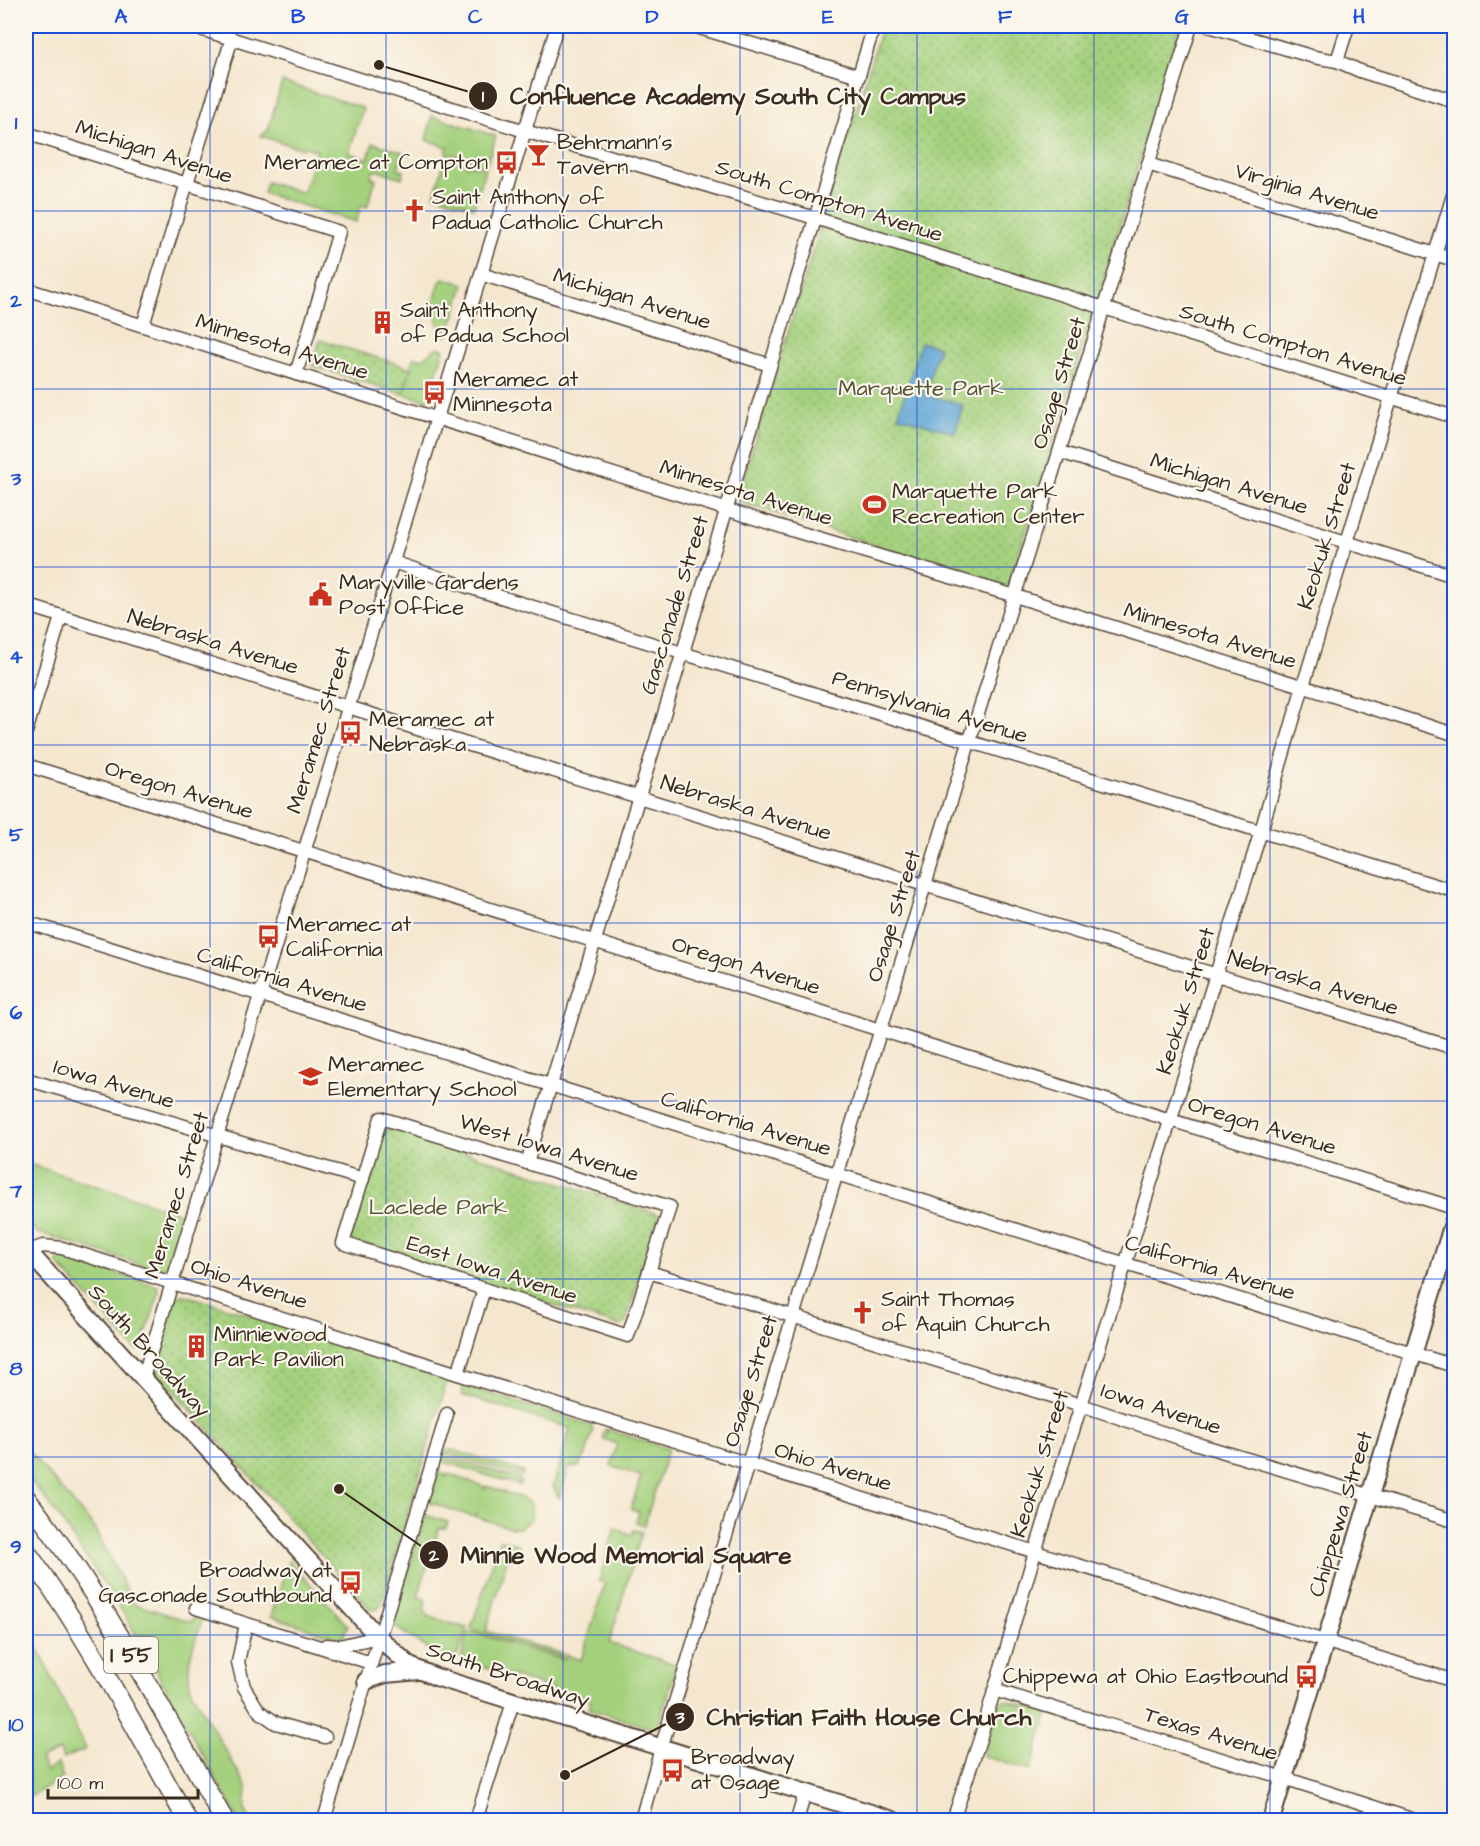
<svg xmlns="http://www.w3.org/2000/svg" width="1480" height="1846" font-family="'Architects Daughter',sans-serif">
  <defs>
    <pattern id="park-dots" width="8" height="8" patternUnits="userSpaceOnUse" patternTransform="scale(1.5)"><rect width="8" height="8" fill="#a5d17e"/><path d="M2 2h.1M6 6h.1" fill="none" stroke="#88aa67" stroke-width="1.8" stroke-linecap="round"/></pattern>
  </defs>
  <rect width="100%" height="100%" fill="#fbf7ec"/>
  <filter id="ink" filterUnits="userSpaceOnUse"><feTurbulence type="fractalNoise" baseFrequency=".0167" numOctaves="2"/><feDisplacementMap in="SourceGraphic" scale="12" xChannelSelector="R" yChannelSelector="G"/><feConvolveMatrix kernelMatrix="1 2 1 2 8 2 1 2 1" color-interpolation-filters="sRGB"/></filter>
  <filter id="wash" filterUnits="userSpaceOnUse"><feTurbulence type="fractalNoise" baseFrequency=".008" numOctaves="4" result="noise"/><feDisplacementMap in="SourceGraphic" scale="24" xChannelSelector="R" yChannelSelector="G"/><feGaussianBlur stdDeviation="1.35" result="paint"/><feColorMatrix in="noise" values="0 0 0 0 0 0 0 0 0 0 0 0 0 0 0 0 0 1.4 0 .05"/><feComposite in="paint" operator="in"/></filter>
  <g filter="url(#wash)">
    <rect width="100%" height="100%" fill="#f5e7cf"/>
    <g fill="#a5d17e" stroke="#707e4e" stroke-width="1.5">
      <polygon points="282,82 363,108 349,153 368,159 373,143 403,152 398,168 404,171 402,178 378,170 373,172 371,177 376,179 367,207 361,205 356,222 263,193 267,182 303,193 317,151 304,146 303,149 261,136 268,130"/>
      <polygon points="432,116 496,136 486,166 473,162 470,159 465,159 446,153 448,147 426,140"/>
      <polygon points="446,157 464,162 467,166 471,165 485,169 474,207 434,195"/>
      <polygon points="443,278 464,284 448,336 441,334 436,316 431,312 440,282"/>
      <polygon points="437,347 444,349 428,401 403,394 414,357 423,359"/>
      <polygon points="26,1163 183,1214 167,1268 159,1270 36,1232 26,1220"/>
      <polygon points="59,1256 158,1286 159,1293 141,1349 138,1350 134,1348 57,1263"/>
      <polygon points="464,1386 591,1425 593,1431 585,1457 582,1459 579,1467 569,1467 559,1498 553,1487 570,1428 461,1395"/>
      <polygon points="605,1429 668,1449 644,1526 636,1523 639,1512 631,1509 641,1476 611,1466 617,1444 604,1439 603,1434 606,1434 607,1432 604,1431"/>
      <path d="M26,1448l67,78 41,78 58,18 3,-8 8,3c-8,26 -19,45 -12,73l56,98 -2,22 6,10h-12l-116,-208 -67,-99 -30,-38z"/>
      <polygon points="446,1450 453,1450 524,1472 521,1476 444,1453"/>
      <polygon points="443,1456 519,1479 521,1482 519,1485 445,1462 442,1459"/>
      <polygon points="441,1472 445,1477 447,1474 483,1486 484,1489 486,1486 522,1498 531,1504 531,1519 520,1528 511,1528 476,1517 476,1514 474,1517 437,1505 437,1503 431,1504 429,1500 437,1474"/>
      <polygon points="425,1515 448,1522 446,1528 439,1528 418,1597 426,1599 424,1611 430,1617 467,1628 456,1659 427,1648 392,1625"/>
      <polygon points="615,1528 632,1535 634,1530 642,1532 609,1643 677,1665 658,1727 654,1729 589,1709 591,1701 461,1660 467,1633 471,1632 564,1660 566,1655 581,1660 605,1583 599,1581"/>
      <polygon points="500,1540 518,1544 520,1556 509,1553 486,1631 563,1654 562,1657 475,1631 471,1628"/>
      <polygon points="289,1560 348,1626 341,1639 271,1616"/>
      <polygon points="26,1629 35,1642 86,1749 63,1759 60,1750 40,1759 46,1771 58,1764 63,1778 26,1799"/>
      <polygon points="1005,1700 1048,1712 1030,1771 983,1756 1000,1702"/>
    </g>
    <g fill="url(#park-dots)" stroke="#707e4e" stroke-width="1.5">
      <polygon points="882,26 1179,26 1180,27 1036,502 1008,585 1003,586 743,503 738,495"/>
      <polygon points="320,340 411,368 403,394 312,366"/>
      <polygon points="389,1128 658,1214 658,1220 625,1324 619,1326 354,1243 350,1236 383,1130"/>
      <polygon points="180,1295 185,1295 449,1375 382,1602 378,1609 371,1610 155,1370 156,1360 174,1302"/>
    </g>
    <polygon fill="#61a5d6" stroke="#4e687a" stroke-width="1.5" points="921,342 939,347 925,394 963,405 955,433 898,416"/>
  </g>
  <g filter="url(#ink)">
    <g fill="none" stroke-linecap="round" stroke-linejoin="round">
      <defs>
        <g id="minor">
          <polyline points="191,26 525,131 815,218 1454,417"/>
          <polyline points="693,26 859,76"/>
          <polyline points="1209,26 1314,57 1337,61 1360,71 1445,98 1454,103"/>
          <polyline points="1337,61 1348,26"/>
          <polyline points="26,133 339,232 296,374"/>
          <polyline points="1148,164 1454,260"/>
          <polyline points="481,274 770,365"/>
          <polyline points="26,289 798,532 1015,596 1454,734"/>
          <polyline points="143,325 232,38"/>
          <polyline points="1060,452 1454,576"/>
          <polyline points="393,562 465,586 1454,891"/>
          <polyline points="26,605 421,730 1454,1048"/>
          <polyline points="26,732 61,617"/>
          <polyline points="26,765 1454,1208"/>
          <polyline points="26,922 1454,1366"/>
          <polyline points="26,1079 363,1179"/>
          <polygon points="381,1118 670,1207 628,1336 343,1243"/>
          <polyline points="527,1163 874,26"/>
          <polyline points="28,1251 43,1246 62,1248 458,1374 1454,1681"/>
          <polyline points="649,1272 1081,1405 1194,1443 1454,1521"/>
          <polyline points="458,1374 484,1289"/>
          <polyline points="143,1378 557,26"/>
          <polyline points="196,1608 371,1663"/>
          <polyline points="246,1624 238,1662 244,1687 259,1711 276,1723 325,1737"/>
          <polyline points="326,1645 339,1646 378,1637"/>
          <polyline points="994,1690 1284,1778 1414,1820"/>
          <polyline points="324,1820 447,1414"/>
          <polyline points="476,1820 513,1702"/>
          <polyline points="641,1820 661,1748 925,885 1191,26"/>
          <polyline points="797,1820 805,1793"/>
          <polyline points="953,1820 980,1739 1035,1552 1261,831 1303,686 1454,192"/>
        </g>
        <g id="major">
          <polyline points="26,1249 378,1637 410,1666 436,1677 893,1820"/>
          <polyline points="366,1681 385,1674 419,1671"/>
          <polyline points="1271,1820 1454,1220"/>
        </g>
        <g id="highway">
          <path d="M26,1498c78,100 136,212 198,322"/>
          <path d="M26,1551c61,85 110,178 161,269"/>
        </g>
      </defs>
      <use href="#minor" stroke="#574639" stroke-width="15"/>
      <use href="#major" stroke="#574639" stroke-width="20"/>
      <use href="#highway" stroke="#574639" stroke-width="21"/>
      <use href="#minor" stroke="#fff" stroke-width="12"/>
      <use href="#major" stroke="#fff" stroke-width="16"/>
      <use href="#highway" stroke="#fff" stroke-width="18"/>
    </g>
  </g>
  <path fill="none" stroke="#1d4ed8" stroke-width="1.5" stroke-opacity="0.55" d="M210,26v1794M386,26v1794M563,26v1794M740,26v1794M917,26v1794M1094,26v1794M1270,26v1794M26,211h1428M26,389h1428M26,567h1428M26,745h1428M26,923h1428M26,1101h1428M26,1279h1428M26,1457h1428M26,1635h1428"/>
  <defs>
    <symbol id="bar-bare" viewBox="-9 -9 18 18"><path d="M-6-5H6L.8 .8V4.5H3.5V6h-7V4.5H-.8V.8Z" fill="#c8321e" stroke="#fbf7ec" stroke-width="2.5" paint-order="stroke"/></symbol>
    <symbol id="bus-bare" viewBox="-9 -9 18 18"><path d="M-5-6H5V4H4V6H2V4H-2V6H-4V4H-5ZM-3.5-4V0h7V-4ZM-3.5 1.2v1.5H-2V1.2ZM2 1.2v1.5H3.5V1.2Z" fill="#c8321e" stroke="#fbf7ec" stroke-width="2.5" paint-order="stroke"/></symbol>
    <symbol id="church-bare" viewBox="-9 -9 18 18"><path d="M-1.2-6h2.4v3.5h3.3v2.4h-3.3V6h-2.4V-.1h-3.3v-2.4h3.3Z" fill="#c8321e" stroke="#fbf7ec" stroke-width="2.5" paint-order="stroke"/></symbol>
    <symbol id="building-bare" viewBox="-9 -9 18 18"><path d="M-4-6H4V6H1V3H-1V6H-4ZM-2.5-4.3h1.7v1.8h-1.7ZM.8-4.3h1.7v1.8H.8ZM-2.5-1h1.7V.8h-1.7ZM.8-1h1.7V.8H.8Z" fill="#c8321e" stroke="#fbf7ec" stroke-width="2.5" paint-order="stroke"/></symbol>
    <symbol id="stadium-bare" viewBox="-9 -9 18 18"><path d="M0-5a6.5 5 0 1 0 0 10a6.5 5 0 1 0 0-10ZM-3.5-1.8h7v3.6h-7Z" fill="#c8321e" stroke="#fbf7ec" stroke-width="2.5" paint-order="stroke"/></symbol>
    <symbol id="civic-bare" viewBox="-9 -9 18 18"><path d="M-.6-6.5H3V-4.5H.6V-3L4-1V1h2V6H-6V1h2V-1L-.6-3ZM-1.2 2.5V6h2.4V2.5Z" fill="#c8321e" stroke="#fbf7ec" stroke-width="2.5" paint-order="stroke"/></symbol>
    <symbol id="school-bare" viewBox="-9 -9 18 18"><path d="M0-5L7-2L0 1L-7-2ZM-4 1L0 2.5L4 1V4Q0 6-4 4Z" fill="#c8321e" stroke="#fbf7ec" stroke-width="2.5" paint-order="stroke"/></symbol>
  </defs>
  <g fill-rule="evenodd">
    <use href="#bar-bare" x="522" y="138" width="33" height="33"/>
    <use href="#bus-bare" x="490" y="146" width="33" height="33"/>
    <use href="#church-bare" x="398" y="194" width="33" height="33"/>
    <use href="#building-bare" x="366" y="306" width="33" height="33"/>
    <use href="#bus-bare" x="418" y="376" width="33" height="33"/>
    <use href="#stadium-bare" x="858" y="488" width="33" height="33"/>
    <use href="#civic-bare" x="304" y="578" width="33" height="33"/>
    <use href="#bus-bare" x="334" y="716" width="33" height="33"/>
    <use href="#bus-bare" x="252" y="920" width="33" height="33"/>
    <use href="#school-bare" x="294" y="1060" width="33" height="33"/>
    <use href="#church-bare" x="846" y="1296" width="33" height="33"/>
    <use href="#building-bare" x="180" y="1330" width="33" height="33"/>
    <use href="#bus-bare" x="334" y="1566" width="33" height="33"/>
    <use href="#bus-bare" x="1290" y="1660" width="33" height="33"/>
    <use href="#bus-bare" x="656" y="1754" width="33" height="33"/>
  </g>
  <g text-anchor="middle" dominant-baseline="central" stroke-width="4.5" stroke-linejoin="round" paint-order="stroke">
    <rect fill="#fbf7ec" stroke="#75685c" stroke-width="1.5" x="104" y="1637" width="54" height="36" rx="4.5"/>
    <g font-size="21" font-weight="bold" fill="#3b2a1e">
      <text x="131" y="1655">I 55</text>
    </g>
    <g font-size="22" fill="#3b2a1e" stroke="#fbf7ec" text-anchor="start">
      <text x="557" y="142">Behrmann's<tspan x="557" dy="25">Tavern</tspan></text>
      <text x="488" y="162" text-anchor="end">Meramec at Compton</text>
      <text x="432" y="197">Saint Anthony of<tspan x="432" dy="25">Padua Catholic Church</tspan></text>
      <text x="400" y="310">Saint Anthony<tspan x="400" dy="25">of Padua School</tspan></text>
      <text x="453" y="379">Meramec at<tspan x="453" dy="25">Minnesota</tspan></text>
      <text x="892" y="491">Marquette Park<tspan x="892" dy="25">Recreation Center</tspan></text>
      <text x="339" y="582">Maryville Gardens<tspan x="339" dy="25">Post Office</tspan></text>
      <text x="369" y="719">Meramec at<tspan x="369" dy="25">Nebraska</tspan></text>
      <text x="286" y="924">Meramec at<tspan x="286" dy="25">California</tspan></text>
      <text x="328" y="1064">Meramec<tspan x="328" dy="25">Elementary School</tspan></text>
      <text x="881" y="1299">Saint Thomas<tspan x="881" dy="25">of Aquin Church</tspan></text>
      <text x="214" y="1334">Minniewood<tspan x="214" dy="25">Park Pavilion</tspan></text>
      <text x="332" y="1570" text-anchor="end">Broadway at<tspan x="332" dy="25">Gasconade Southbound</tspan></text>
      <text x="1288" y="1676" text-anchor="end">Chippewa at Ohio Eastbound</text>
      <text x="691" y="1757">Broadway<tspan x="691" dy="25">at Osage</tspan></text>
    </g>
    <g font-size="22" fill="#3b2a1e" stroke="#fbf7ec">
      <text transform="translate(154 152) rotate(18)">Michigan Avenue</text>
      <text transform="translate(1307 192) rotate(17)">Virginia Avenue</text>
      <text transform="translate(829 201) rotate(17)">South Compton Avenue</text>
      <text transform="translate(632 299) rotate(17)">Michigan Avenue</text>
      <text transform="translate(1293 345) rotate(17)">South Compton Avenue</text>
      <text transform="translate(282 347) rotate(17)">Minnesota Avenue</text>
      <text transform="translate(1059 383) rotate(-73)">Osage Street</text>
      <text transform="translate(1229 484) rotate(17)">Michigan Avenue</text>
      <text transform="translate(746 493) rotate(17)">Minnesota Avenue</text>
      <text transform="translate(1327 536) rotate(-73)">Keokuk Street</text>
      <text transform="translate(675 605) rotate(-73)">Gasconade Street</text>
      <text transform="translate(1210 636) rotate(17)">Minnesota Avenue</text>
      <text transform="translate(213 642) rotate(17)">Nebraska Avenue</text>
      <text transform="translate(930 707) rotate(17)">Pennsylvania Avenue</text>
      <text transform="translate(319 730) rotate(-73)">Meramec Street</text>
      <text transform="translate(179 790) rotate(17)">Oregon Avenue</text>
      <text transform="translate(746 808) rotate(17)">Nebraska Avenue</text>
      <text transform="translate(894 916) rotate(-73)">Osage Street</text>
      <text transform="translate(746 966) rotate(17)">Oregon Avenue</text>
      <text transform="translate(282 980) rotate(17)">California Avenue</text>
      <text transform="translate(1313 983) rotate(17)">Nebraska Avenue</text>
      <text transform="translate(1186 1001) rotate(-73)">Keokuk Street</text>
      <text transform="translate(114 1084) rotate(17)">Iowa Avenue</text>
      <text transform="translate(746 1124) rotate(17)">California Avenue</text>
      <text transform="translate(1262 1126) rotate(17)">Oregon Avenue</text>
      <text transform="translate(549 1148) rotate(17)">West Iowa Avenue</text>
      <text transform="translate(177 1195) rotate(-73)">Meramec Street</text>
      <text transform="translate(1210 1268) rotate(17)">California Avenue</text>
      <text transform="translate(492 1270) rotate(18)">East Iowa Avenue</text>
      <text transform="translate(249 1284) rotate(18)">Ohio Avenue</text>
      <text transform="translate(149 1351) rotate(48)">South Broadway</text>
      <text transform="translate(751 1381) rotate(-73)">Osage Street</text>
      <text transform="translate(1161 1409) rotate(18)">Iowa Avenue</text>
      <text transform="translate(1040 1464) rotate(-73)">Keokuk Street</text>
      <text transform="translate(833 1467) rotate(17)">Ohio Avenue</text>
      <text transform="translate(1341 1514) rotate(-73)">Chippewa Street</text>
      <text transform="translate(508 1675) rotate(18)">South Broadway</text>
      <text transform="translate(1211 1734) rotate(17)">Texas Avenue</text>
    </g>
    <g font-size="22" fill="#565436" stroke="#fbf7ec">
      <text x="921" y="388">Marquette Park</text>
      <text x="438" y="1207">Laclede Park</text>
    </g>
  </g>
  <path fill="none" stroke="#3b2a1e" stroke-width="2" d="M379 65L483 96M339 1489L434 1555M565 1775L680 1717"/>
  <g fill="#3b2a1e" stroke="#fbf7ec" stroke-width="2">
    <circle cx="379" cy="65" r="6"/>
    <circle cx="339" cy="1489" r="6"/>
    <circle cx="565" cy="1775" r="6"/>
    <circle cx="483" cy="96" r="15"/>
    <circle cx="434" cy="1555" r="15"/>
    <circle cx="680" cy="1717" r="15"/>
  </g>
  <g font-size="18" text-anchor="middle" font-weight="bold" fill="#fff">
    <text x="483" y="102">1</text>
    <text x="434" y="1561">2</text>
    <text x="680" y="1723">3</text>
  </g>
  <g font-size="24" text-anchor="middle" font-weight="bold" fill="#3b2a1e" stroke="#fbf7ec" stroke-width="4.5" stroke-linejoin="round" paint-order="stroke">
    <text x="738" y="104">Confluence Academy South City Campus</text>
    <text x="626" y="1563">Minnie Wood Memorial Square</text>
    <text x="869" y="1725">Christian Faith House Church</text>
  </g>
  <rect width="1480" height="1846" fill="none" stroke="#fbf7ec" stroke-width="66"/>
  <path d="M48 1789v9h150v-9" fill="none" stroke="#3b2a1e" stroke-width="3"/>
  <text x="57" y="1789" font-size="18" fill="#3b2a1e" stroke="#fbf7ec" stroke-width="4.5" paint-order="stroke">100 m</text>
  <rect x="33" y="33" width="1414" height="1780" fill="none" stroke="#1d4ed8" stroke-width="2"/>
  <g font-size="20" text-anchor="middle" font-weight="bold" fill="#1d4ed8">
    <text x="121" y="23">A</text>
    <text x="298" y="23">B</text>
    <text x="475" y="23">C</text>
    <text x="652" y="23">D</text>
    <text x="828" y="23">E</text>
    <text x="1005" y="23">F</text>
    <text x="1182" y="23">G</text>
    <text x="1359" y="23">H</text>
    <text x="16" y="129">1</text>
    <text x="16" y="307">2</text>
    <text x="16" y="485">3</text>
    <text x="16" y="663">4</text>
    <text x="16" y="841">5</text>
    <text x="16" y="1019">6</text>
    <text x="16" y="1197">7</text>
    <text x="16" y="1375">8</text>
    <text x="16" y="1553">9</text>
    <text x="16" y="1731">10</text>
  </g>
</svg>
